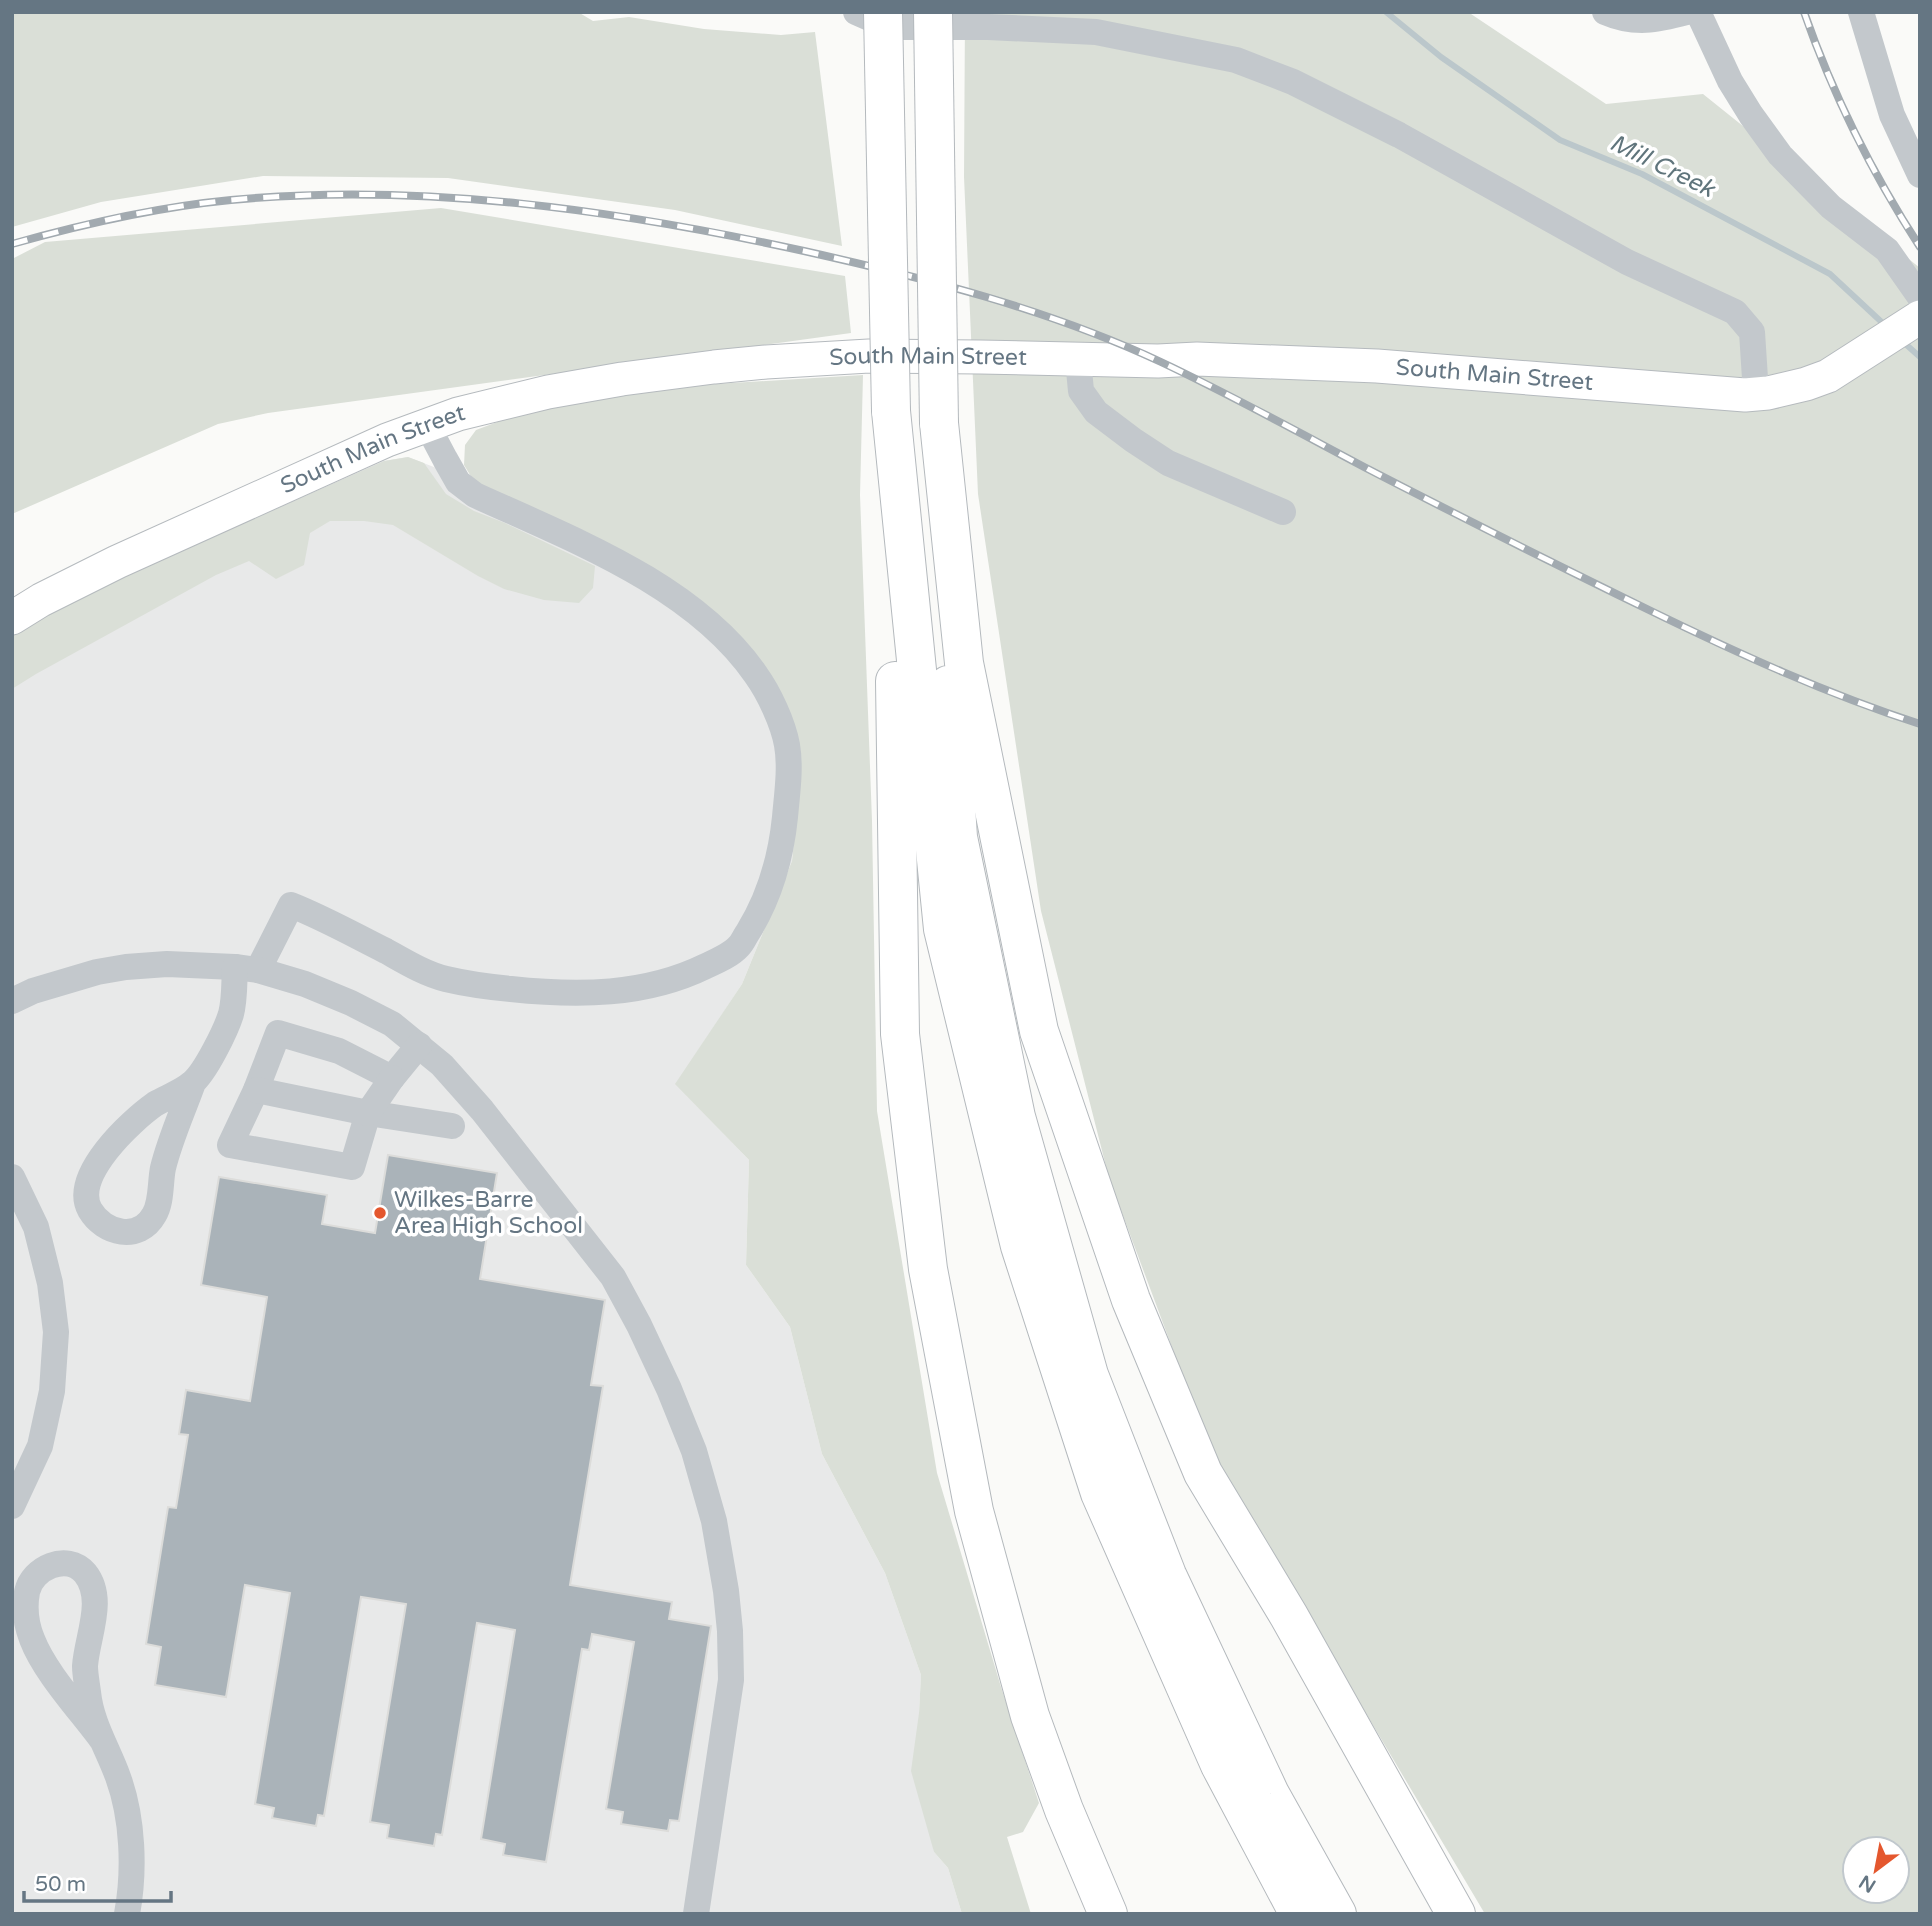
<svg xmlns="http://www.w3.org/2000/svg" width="1932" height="1926" font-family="'Varela Round',sans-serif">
  <rect width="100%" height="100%" fill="#fafaf8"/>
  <polygon fill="#e8e9e9" points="408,457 475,483 733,630 799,792 792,861 742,984 676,1084 749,1160 746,1265 790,1327 822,1454 885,1573 921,1675 919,1713 934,1852 948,1868 962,1914 12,1914 12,634 116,580 384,461"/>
  <g fill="#dadfd7" fill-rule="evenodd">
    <polygon points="12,12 578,12 593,21 629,17 704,29 781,35 815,32 842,246 675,210 448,178 263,176 101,202 12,227"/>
    <path d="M965,12h503l138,92 97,-10 217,174v1646h-435l-274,-462 -102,-274 -68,-267 -63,-417 -14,-317zM1855,1849h42v42h-42z"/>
    <polygon points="441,208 845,276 851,333 268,413 218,424 12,514 12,259 45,242"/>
    <polygon points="863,375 860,495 872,821 877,1111 937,1473 1001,1687 1039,1803 1023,1832 1007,1837 1031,1914 962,1914 948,1868 934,1852 911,1771 919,1713 921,1675 885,1573 822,1454 790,1327 746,1265 749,1160 675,1084 742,984 792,861 799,792 733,630 475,483 464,465 465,445 476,430 513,416 564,402 683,386"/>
    <polygon points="408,457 424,463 446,494 474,511 505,523 595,566 593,588 579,603 544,600 504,589 478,576 393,525 364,521 330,521 310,533 304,565 276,579 249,561 216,575 36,674 12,689 12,634 25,625 116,580 384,461"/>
  </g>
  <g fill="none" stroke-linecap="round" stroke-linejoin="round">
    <g stroke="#bbc7cb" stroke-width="6">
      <polyline points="1386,12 1441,57 1560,140 1642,174 1830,274 1888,328"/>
      <polyline points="1901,340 1920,357"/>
    </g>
  </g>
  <polygon fill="#aab3b9" stroke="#dcdcda" stroke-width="2" points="388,1155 497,1173 480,1279 605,1300 591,1385 603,1386 570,1585 672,1602 669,1619 711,1626 679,1821 670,1820 668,1831 621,1824 623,1812 606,1809 634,1642 592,1634 589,1650 582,1649 546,1862 503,1855 505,1844 481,1839 515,1630 477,1623 442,1835 436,1834 434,1846 387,1838 389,1825 370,1822 406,1604 361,1597 324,1816 318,1815 316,1826 272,1818 274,1808 255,1804 290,1593 245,1585 226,1697 155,1685 161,1647 146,1644 168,1507 176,1508 188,1435 179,1434 186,1390 250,1401 267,1297 201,1285 219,1177 327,1195 322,1224 375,1233"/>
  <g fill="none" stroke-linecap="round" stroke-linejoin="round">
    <defs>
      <g id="major">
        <path id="s1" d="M12,618l29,-18 76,-38 270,-122 71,-26 90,-22 74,-13 92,-12 52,-5 103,-6 111,1 178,4 39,-2 180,7 368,29 23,-2 38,-9 22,-8 92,-59"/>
      </g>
      <g id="highway">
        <polyline points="891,411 943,929 1020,1246 1100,1493 1220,1765 1299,1914"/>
        <polyline points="939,423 964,663 1039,1031 1131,1300 1203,1473 1289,1616 1456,1914"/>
        <polyline points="895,681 900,1034 928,1269 974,1511 1030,1716 1064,1810 1108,1914"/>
        <polyline points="948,685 958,837 1016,1117 1089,1375 1167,1575 1270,1794 1337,1914"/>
      </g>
    </defs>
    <use href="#major" stroke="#b5babe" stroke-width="35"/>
    <use href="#highway" stroke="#b4b9bd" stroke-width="40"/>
    <g stroke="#c3c8cc" stroke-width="26">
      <polyline points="856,12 890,27 988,27 1096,32 1236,60 1293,82 1399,135 1627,262 1735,312 1752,332 1756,394"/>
      <path d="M1605,12c30,13 52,8 82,0"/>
      <polyline points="1698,12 1730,81 1751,115 1780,155 1831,207 1887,250 1920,297"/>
      <polyline points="1861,12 1892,115 1920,175"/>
      <polyline points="1078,359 1081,391 1096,412 1133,440 1168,463 1283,512"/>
      <path d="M258,970l33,-65c33,13 63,30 95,46 18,10 39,23 60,28 21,5 44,8 65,10 66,7 134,7 195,-23 11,-5 25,-11 33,-20 4,-4 6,-10 9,-14 21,-34 33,-75 37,-115 2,-23 6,-49 2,-72 -4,-22 -18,-52 -31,-70 -62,-90 -185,-136 -281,-180l-17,-13 -13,-23 -18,-34"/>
      <polyline points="12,1001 33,991 97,972 126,967 167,964 235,967 258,970 305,984 351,1003 392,1024 442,1065 482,1110 613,1277 639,1325 669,1389 694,1451 714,1521 726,1591 730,1631 731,1680 696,1914"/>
      <polyline points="419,1045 392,1078 339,1051 278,1033 256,1090 230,1145 352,1167 368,1113 452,1126"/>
      <path d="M193,1083c-10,28 -23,56 -30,85 -3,14 -1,34 -9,47 -15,27 -50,19 -64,-5 -19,-34 41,-89 65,-106 12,-7 27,-12 37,-21 13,-10 34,-53 39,-69 4,-15 3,-32 4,-47"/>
      <polyline points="256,1090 368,1113 392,1078"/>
      <polyline points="12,1177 36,1227 50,1283 56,1332 52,1391 40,1446 12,1506"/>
      <path d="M102,1740c-22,-30 -57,-67 -70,-101 -6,-15 -8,-31 -5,-47 5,-24 40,-40 58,-19 21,26 2,63 0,93 0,8 2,18 3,26 3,31 20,57 30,85 15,41 17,94 9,137"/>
    </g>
    <use href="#major" stroke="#fff" stroke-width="33"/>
    <use href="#highway" stroke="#fff" stroke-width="38"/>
    <defs>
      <g id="rail">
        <path d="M1804,12c29,83 68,161 116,235"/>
        <path d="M12,244c71,-20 145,-37 219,-44 192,-18 385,10 573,51 121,27 244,58 357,111 70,33 139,71 207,107 93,48 187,95 281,141 88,43 178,84 271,114"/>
      </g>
    </defs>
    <use href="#rail" stroke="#a2aab0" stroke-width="8"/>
    <use href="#rail" stroke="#fff" stroke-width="5" stroke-dasharray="16" stroke-linecap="butt"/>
    <defs>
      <g id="highway-bridge">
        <polyline points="883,12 891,411"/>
        <polyline points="933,12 939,423"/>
      </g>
    </defs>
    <use href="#highway-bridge" stroke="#b4b9bd" stroke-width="40" stroke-linecap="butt"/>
    <use href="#highway-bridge" stroke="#fff" stroke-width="38"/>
  </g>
  <circle fill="#e4572e" stroke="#fff" stroke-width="2.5" cx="380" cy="1213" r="7"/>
  <g text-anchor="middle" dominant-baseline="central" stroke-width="7" stroke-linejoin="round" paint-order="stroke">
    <g font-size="23" fill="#657683" stroke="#fff">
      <text stroke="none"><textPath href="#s1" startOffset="966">South Main Street</textPath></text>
      <text stroke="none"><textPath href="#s1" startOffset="1533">South Main Street</textPath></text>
      <text stroke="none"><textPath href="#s1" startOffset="399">South Main Street</textPath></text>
    </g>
    <g font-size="23" fill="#657683" stroke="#fff" text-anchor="start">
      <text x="394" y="1200">Wilkes-Barre<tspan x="394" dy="26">Area High School</tspan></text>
    </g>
    <g font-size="24" font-style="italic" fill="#60757c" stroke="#fff">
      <text transform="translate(1662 166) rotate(26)">Mill Creek</text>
    </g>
  </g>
  <rect width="1932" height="1926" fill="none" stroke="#657683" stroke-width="28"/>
  <g transform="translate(1876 1870) rotate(212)"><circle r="33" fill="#ffffff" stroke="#c1c8cd" stroke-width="2"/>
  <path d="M0-5L12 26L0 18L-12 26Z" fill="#e4572e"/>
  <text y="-10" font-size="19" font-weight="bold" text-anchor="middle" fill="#657683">N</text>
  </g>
  <path d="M24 1891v10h147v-10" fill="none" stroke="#657683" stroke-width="3.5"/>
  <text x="35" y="1891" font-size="21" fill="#657683" stroke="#ffffff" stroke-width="5" paint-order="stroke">50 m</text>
</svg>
